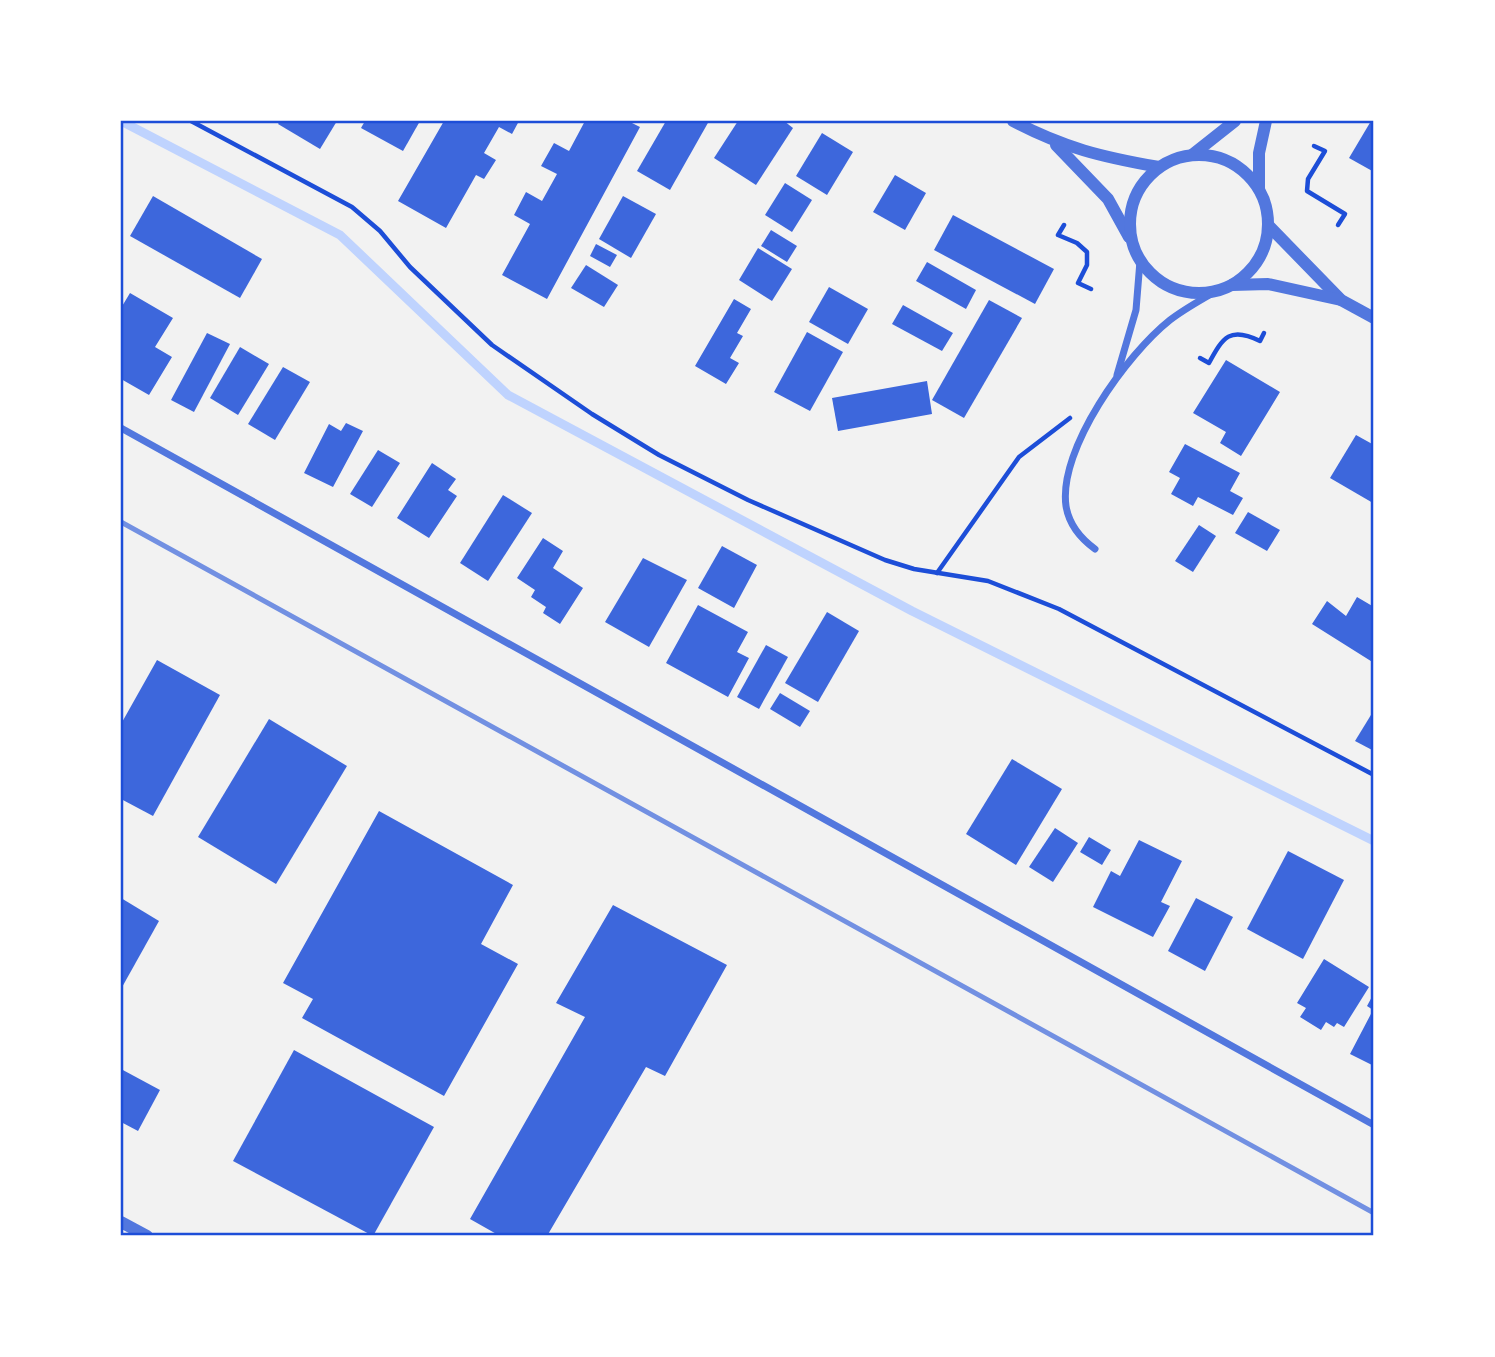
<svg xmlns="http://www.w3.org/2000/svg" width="1495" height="1357" font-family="'Archivo Narrow',sans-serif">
  <rect width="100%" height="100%" fill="#f2f2f2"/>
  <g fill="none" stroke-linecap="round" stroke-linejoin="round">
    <polyline stroke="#bfd3fe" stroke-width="9" points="121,121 340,235 508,395 912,611 1374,841"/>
  </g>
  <g fill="#3d67dc">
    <polygon points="280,121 337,121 320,149 278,124"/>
    <polygon points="365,121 420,121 403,151 361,128"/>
    <polygon points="444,121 519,121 512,134 499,127 484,153 496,160 484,179 476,175 446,228 398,201"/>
    <polygon points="585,121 628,121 640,127 547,299 502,275 530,224 514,215 526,192 542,201 557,174 541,166 554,143 569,151"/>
    <polygon points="666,121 709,121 670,190 637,171"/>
    <polygon points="738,121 784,121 793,128 756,185 714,158"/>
    <polygon points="1371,121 1374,121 1374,172 1349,158"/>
    <polygon points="822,133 853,152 827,195 796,176"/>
    <polygon points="895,175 926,193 905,230 873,212"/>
    <polygon points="785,183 812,200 792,232 765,215"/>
    <polygon points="153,196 262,259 240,298 130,236"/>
    <polygon points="623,196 656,214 631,258 599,239"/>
    <polygon points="953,215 1054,269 1035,304 934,250"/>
    <polygon points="771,230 797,246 787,262 761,246"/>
    <polygon points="596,244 617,255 610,267 590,256"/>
    <polygon points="758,248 792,269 772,301 739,280"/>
    <polygon points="927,262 976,290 966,309 916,281"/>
    <polygon points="586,265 618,285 604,307 571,288"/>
    <polygon points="829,287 868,309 848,344 809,322"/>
    <polygon points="130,293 173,318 155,347 172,357 149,395 121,379 121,308"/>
    <polygon points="734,299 751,309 737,333 743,336 730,358 739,363 726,384 695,366"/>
    <polygon points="989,300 1022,318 964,418 932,400"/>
    <polygon points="903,305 953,333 942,351 892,324"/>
    <polygon points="807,332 843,352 810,411 774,392"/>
    <polygon points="207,333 230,344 194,412 171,400"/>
    <polygon points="240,347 269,364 238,415 210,398"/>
    <polygon points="1226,360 1280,392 1241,456 1220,443 1226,432 1193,413"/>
    <polygon points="283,367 310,382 275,440 248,424"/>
    <polygon points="927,381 932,414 838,431 832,398"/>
    <polygon points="346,423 363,431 333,487 304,473 329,424 341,431"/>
    <polygon points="1356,435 1374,445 1373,503 1330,478"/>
    <polygon points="1185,444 1240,473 1230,491 1243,498 1233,515 1198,497 1193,506 1171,494 1180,478 1169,472"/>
    <polygon points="378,450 400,463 372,507 350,494"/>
    <polygon points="432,463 456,479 448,490 457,496 429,538 397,518"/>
    <polygon points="503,495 532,513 488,581 460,563"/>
    <polygon points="1248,512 1280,530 1267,551 1235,533"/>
    <polygon points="1199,525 1216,536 1193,572 1175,561"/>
    <polygon points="543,538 563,551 553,568 583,588 560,624 543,613 546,607 531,597 535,590 517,578"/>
    <polygon points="722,546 757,565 734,608 698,588"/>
    <polygon points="643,558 687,580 649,647 605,622"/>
    <polygon points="1357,597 1374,607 1374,663 1312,624 1327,601 1346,616"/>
    <polygon points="698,605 748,632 737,652 749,658 728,697 666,663"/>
    <polygon points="827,612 859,631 818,702 785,683"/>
    <polygon points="766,645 788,657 759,709 737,697"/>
    <polygon points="157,660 220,695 153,816 121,799 121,724"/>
    <polygon points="780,693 810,711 800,727 770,709"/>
    <polygon points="1374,710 1374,751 1355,741"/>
    <polygon points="269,719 347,766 276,884 198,837"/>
    <polygon points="1012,759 1062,789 1016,865 966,834"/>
    <polygon points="379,811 513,885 481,944 518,964 444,1096 302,1018 313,999 283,983"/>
    <polygon points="1055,828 1078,843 1053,882 1029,867"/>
    <polygon points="1089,837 1111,850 1102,865 1080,852"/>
    <polygon points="1139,840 1182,861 1161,902 1170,906 1153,937 1093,907 1111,871 1120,876"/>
    <polygon points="1288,851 1344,880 1303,959 1247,929"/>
    <polygon points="121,898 159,921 121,989"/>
    <polygon points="1196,898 1233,917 1205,971 1168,951"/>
    <polygon points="613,905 727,965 665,1076 646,1067 547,1236 500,1236 470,1219 585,1017 556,1003"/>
    <polygon points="1324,959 1369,987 1344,1027 1337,1023 1334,1027 1326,1022 1321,1030 1300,1017 1306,1008 1297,1003"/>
    <polygon points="1374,993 1374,1066 1350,1054 1373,1010 1367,1006"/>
    <polygon points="294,1050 434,1127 373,1236 233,1161"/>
    <polygon points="121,1069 160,1090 138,1131 121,1122"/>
  </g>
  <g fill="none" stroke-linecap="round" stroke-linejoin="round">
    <g stroke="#1d4ed8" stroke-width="4.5">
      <polyline points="191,121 352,207 380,231 410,267 492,345 592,414 659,455 748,500 885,560 914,569 988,581 1059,609 1374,775"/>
      <polyline points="1314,146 1325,151 1308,179 1307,191 1345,214 1338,225"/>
      <polyline points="1064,225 1058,235 1077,243 1087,252 1087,265 1078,283 1091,289"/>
      <path d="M1200,358l9,5c14,-26 21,-37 51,-22l4,-8"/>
      <polyline points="937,573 1019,457 1070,418"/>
    </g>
    <g stroke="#5277de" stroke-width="7">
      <polyline points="1117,375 1136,310 1140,261"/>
      <polyline points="121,428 1374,1125"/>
      <path d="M1095,549c-15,-11 -26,-24 -29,-43 -8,-57 61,-152 104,-186 14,-11 31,-20 46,-29"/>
    </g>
    <g stroke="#5277de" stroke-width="12">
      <path d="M1013,121c51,27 89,36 146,46"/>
      <polyline points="1056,145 1108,199 1129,237"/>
      <polyline points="1192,155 1235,121"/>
      <circle cx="1199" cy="224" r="69"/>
      <polyline points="1259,189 1259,153 1266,121"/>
      <polyline points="1268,225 1341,300 1374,318"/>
      <polyline points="1232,285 1268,284 1341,300"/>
      <polyline points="121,1222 147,1236"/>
    </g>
    <polyline stroke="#7290e2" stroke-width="5" points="121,522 1374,1213"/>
  </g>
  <rect width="1495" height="1357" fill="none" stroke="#ffffff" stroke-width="245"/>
  <rect x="122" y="122" width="1250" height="1112" fill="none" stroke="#1d4ed8" stroke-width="2.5"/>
</svg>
